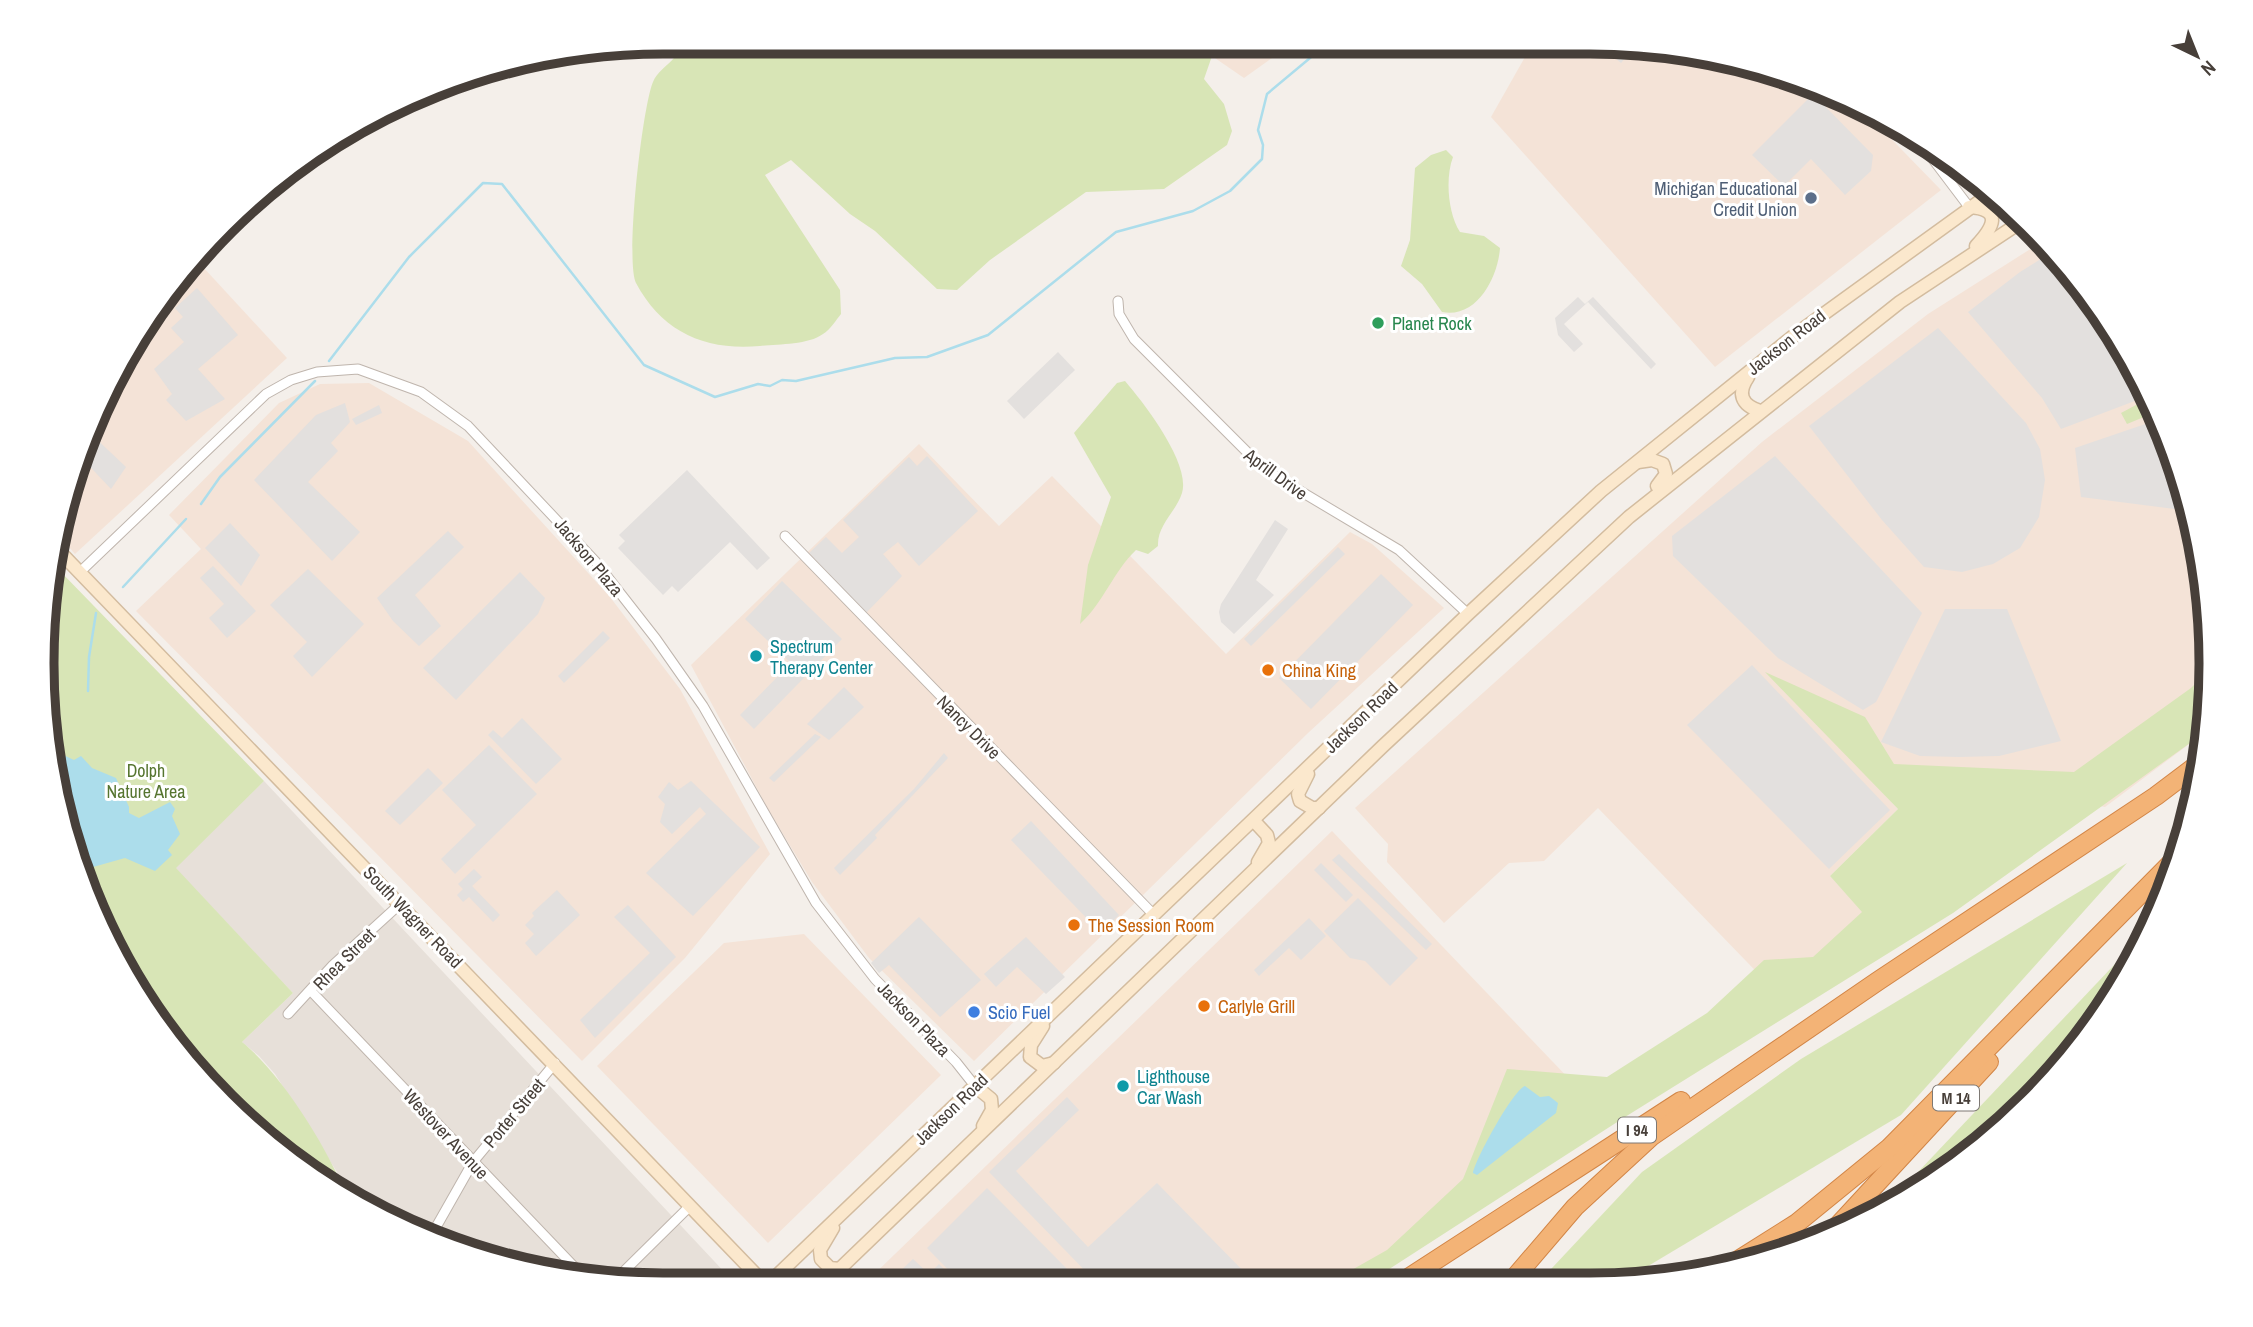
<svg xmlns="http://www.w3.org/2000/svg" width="2253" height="1327" font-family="'Archivo Narrow',sans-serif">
  <rect width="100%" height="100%" fill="#f4efea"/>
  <polygon fill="#e7e0d9" points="264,781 730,1278 725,1284 622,1284 463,1252 346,1194 337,1172 275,1074 259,1056 242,1042 293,993 175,868"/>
  <g fill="#f4e3d7">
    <polygon points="1206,43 1293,43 1244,78 1212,56"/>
    <polygon points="1533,43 1631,43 1790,75 1866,113 1941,190 1715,367 1491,117"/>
    <polygon points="2043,241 2106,319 2164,426 2199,543 2211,664 2204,733 2105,807 1847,755 1898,809 1830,876 1863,912 1776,992 1598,808 1544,861 1509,863 1444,923 1387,862 1388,844 1355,808 1762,442 1928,314"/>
    <polygon points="203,267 287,358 75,554 62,539 75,464 144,323"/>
    <polygon points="369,383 468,441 610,597 680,689 770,854 685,958 582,1061 136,611 201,549 169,515 279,403 320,384"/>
    <polygon points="919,444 999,526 1052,476 1226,654 1350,532 1372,544 1444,608 1308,733 974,1061 869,958 812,882 768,809 691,665"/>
    <polygon points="1332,831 1597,1108 1338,1284 864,1284"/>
    <polygon points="804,934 941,1075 768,1243 597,1066 724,943"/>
  </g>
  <g fill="#d8e5b6">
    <path d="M669,42l537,1 6,13 -8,23 20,25 8,27 -5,14 -63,44 -78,3 -96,68 -33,30 -20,-1 -62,-58 -25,-17 -59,-54 -26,15 75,115 1,24c-5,6 -11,16 -18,20 -15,11 -45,10 -63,12 -55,5 -98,-14 -124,-63 -11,-22 6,-175 17,-201 3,-9 15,-17 21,-24z"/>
    <path d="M1446,150l7,7c-8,21 -5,57 7,75l24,4 16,12c-2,29 -23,71 -58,64l-20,-28 -21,-18 9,-26 5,-72 16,-13z"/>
    <path d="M1125,381c19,22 66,83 57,112 -6,19 -25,32 -24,53l-10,8 -12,-4c-23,22 -32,52 -56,74l8,-59 23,-68 -37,-64 43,-50z"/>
    <polygon points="2149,398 2156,412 2127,424 2121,413"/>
    <path d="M58,569l206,212 -88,87 117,125 -51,49c39,31 85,105 104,152l-28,-14 -148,-138 -95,-178 -33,-200z"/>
    <polygon points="2210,669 2204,733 1953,913 1625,1117 1366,1284 1327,1284 1387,1250 1463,1179 1507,1069 1607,1077 1707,1013 1764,960 1813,957 1862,912 1830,876 1898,809 1765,672 1865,717 1894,764 2074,772 2191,688"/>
    <polygon points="2127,863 1901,1115 1618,1284 1537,1284 1642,1172 1801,1059"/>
    <polygon points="2150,927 2106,1009 2000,1130 1900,1202 1882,1210"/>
  </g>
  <g fill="#e3e0de">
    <polygon points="1605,43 1610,43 1626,57 1621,63 1602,47"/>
    <polygon points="1813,94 1873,155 1871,171 1845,195 1811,159 1784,186 1752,155"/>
    <polygon points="2052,252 2106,319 2148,396 2061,429 2042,398 1968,312 2020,272"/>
    <polygon points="197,288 238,335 198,369 225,399 186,421 166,400 172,394 154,369 184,342 171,328 183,317 175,308"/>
    <polygon points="1578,297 1585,304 1593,297 1656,364 1651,369 1588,302 1564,324 1583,344 1574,352 1558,335 1555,318"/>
    <polygon points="1938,328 2026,423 2040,449 2045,480 2039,517 2020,548 1993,564 1962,572 1924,567 1882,520 1809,426"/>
    <polygon points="1058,352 1075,370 1024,419 1007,401"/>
    <polygon points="345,403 350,422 331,443 338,451 308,482 360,532 332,561 254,480 316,415"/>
    <polygon points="379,405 382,413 356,425 352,419"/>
    <polygon points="2160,419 2190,511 2081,497 2075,448"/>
    <polygon points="90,433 126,467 111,489 79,455"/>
    <polygon points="927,456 978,511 919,566 898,542 883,554 902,576 865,614 809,553 826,537 842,553 859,537 843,520 909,457 917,466"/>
    <polygon points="1775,456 1922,613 1876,702 1863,710 1778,658 1673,556 1672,536"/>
    <polygon points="687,470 770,558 757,570 730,542 678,592 672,586 663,595 618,548 625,541 619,535"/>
    <polygon points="1275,520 1288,529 1256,580 1274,595 1234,634 1221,622 1219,612 1221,604"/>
    <polygon points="230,523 260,555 241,586 205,548"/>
    <polygon points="448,531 464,547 415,595 441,626 419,646 393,621 377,598"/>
    <polygon points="1338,547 1345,554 1251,646 1244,639"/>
    <polygon points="213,566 256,611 227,638 209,618 224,604 200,578"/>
    <polygon points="308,569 364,624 312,677 293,656 307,642 270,605"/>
    <polygon points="520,572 545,598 538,614 456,700 423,668"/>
    <polygon points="1381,574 1413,605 1311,709 1279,678"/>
    <polygon points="782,581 842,639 754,729 740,715 791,663 745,619"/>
    <polygon points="1945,609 2007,609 2061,741 1999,756 1959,757 1920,756 1881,742"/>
    <polygon points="603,631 610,638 564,683 558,676"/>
    <polygon points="1752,665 1890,810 1829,869 1687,725"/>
    <polygon points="844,687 864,707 829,740 807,724"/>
    <polygon points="522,718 562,759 536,784 488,735 493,730 502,738"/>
    <polygon points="815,734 821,737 774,782 769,778"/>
    <polygon points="489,745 537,794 455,874 441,859 476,825 442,790"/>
    <polygon points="944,753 948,758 875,835 877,838 840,875 834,868 914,789"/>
    <polygon points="428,768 443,783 400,825 385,811"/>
    <polygon points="691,781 760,847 693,916 646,873 706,814 700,807 672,834 660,822 665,804 658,797 669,782 678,790"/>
    <polygon points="1031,821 1119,915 1101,933 1011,840"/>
    <polygon points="1339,854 1432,944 1426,950 1332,860"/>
    <polygon points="1321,863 1353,895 1346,902 1314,870"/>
    <polygon points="474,869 482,877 472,886 500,915 493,922 469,897 463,902 457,895 463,889 458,884"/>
    <polygon points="557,890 580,915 536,956 525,943 534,934 525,925 534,916 532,913"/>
    <polygon points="1358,898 1418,958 1390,986 1365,961 1350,958 1324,931"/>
    <polygon points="628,905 676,957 595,1038 580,1020 650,953 614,917"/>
    <polygon points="919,917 981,980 940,1017 889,965 879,973 871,963"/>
    <polygon points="1309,918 1326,936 1301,960 1289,948 1259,976 1254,970"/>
    <polygon points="1026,937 1065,977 1046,994 1017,967 996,987 984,974"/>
    <polygon points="1067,1097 1079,1110 1016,1171 1088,1247 1157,1183 1256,1284 1098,1284 989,1172"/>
    <polygon points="987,1188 1074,1276 1066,1284 962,1284 927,1248"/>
    <polygon points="913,1259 929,1274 939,1264 946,1271 934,1284 887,1284"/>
  </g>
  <g fill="#acddeb">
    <polygon points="57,752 74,760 81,756 92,768 116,778 129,807 129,813 139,818 170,802 175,809 172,816 180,834 168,850 172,855 155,871 125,858 79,871 75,864"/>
    <path d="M1525,1086l15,11 9,-1 9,7 -2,10 -79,62 -4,-2c2,-13 40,-83 52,-87z"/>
  </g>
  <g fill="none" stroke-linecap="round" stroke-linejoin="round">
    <g stroke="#acddeb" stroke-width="2.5">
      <polyline points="329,361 409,257 483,183 502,184 644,365 715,397 758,384 770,386 782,380 796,381 895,358 927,357 988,335 1116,232 1193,211 1230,191 1262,159 1263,145 1258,130 1267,94 1328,43"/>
      <polyline points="201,504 220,477 315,381"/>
      <polyline points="123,587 186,519"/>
      <polyline points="88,691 89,657 96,613"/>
    </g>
    <defs>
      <g id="street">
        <polyline points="1903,131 1932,158 1969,207"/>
        <polyline points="1932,158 1940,151"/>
        <polyline points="1118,301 1119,314 1134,339 1265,470 1399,550 1468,614"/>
        <polyline points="785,536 1154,915"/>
        <polyline points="80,572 266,394 291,380 317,372 358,369 421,392 468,426 595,561 656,639 703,706 816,903 875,979 956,1062 975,1086"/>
        <polyline points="311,991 583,1276"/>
        <polyline points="288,1014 333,965 400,904"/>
        <polyline points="431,1236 473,1162 555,1063"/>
        <polyline points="613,1282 690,1206"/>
      </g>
      <g id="secondary">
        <path d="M1969,207c35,2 24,21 7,39"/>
        <path d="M1748,377c-11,16 -7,28 12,34"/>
        <polyline points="1638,462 1652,460 1663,464 1666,474 1657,486"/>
        <polyline points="60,552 765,1284"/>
        <polyline points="1308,774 1298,794 1300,801 1312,808 1319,808"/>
        <polyline points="1254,821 1267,835 1269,843 1258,862"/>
        <polyline points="1043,1026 1031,1045 1030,1057 1042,1066 1054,1063"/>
        <polyline points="975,1086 991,1099 992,1110 983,1126"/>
        <polyline points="833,1228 820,1250 821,1259 830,1268 840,1269"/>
        <polyline points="768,1284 1468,614 1601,491 1796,334 1991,193"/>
        <polyline points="824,1284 1383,746 1629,517 1900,302 2024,220"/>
      </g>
      <g id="highway">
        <polyline points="1830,1234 1989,1062"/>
        <polyline points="1732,1264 1797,1223 1889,1148 2177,857"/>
        <polyline points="1399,1284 1681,1101"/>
        <polyline points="1509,1284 1575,1207 1652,1136 1878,981 2156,796 2201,762"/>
      </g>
    </defs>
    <use href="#street" stroke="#bfb5ad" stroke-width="11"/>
    <use href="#secondary" stroke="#d3bc9f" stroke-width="15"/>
    <use href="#highway" stroke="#d28546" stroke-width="20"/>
    <use href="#street" stroke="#fff" stroke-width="9"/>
    <use href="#secondary" stroke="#fbe8cd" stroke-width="12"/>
    <use href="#highway" stroke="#f3b376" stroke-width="18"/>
  </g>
  <circle fill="#5c6f8a" stroke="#fff" stroke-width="2.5" cx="1811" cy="198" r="7"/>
  <circle fill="#2e9e5b" stroke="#fff" stroke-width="2.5" cx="1378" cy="323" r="7"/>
  <g fill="#0f9aa8" stroke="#fff" stroke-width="2.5">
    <circle cx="756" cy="656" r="7"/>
    <circle cx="1123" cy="1086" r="7"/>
  </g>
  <g fill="#e8710a" stroke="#fff" stroke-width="2.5">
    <circle cx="1268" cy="670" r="7"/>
    <circle cx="1074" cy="925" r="7"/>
    <circle cx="1204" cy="1006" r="7"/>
  </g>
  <circle fill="#3f7fe0" stroke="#fff" stroke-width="2.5" cx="974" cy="1012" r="7"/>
  <g text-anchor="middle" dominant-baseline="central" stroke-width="6" stroke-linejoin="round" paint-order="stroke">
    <g fill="#fff" stroke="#7e7974" stroke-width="2">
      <rect x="1933" y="1085.5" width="46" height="25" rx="5"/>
      <rect x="1618" y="1117.5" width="38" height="25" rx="5"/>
    </g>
    <g font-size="16" font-weight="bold" fill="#473f39">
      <text x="1956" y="1098">M 14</text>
      <text x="1637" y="1130">I 94</text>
    </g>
    <g font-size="18" fill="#4e5e75" stroke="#fff" text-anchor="end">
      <text x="1797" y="188">Michigan Educational<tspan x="1797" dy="21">Credit Union</tspan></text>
    </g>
    <g font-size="18" fill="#27864d" stroke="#fff" text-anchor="start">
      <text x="1392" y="323">Planet Rock</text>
    </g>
    <g font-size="18" fill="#473f39" stroke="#fff">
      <text transform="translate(1786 342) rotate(-38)">Jackson Road</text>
      <text transform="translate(1276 474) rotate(36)">Aprill Drive</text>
      <text transform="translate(589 557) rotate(50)">Jackson Plaza</text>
      <text transform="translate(1361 717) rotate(-44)">Jackson Road</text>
      <text transform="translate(969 727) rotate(45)">Nancy Drive</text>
      <text transform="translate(413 917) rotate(46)">South Wagner Road</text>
      <text transform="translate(344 959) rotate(-45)">Rhea Street</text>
      <text transform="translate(914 1019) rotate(46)">Jackson Plaza</text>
      <text transform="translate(951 1109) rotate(-44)">Jackson Road</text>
      <text transform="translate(514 1113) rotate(-50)">Porter Street</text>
      <text transform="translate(446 1134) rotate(47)">Westover Avenue</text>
    </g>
    <g font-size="18" fill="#0d838f" stroke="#fff" text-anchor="start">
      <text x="770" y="646">Spectrum<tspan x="770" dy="21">Therapy Center</tspan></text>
      <text x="1137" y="1076">Lighthouse<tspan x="1137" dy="21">Car Wash</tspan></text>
    </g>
    <g font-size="18" fill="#c56008" stroke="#fff" text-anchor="start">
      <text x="1282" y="670">China King</text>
      <text x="1088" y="925">The Session Room</text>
      <text x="1218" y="1006">Carlyle Grill</text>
    </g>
    <g font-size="18" fill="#567530" stroke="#fff">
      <text x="146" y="770">Dolph<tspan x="146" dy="21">Nature Area</tspan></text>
    </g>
    <g font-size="18" fill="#366cbe" stroke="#fff" text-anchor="start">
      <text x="988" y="1012">Scio Fuel</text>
    </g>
  </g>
  <path d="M0 0H2253V1327H0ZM663 54H1590A609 609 0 0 1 2199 663V664A609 609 0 0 1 1590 1273H663A609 609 0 0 1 54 664V663A609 609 0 0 1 663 54Z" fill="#fff" fill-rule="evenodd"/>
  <path fill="none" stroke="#473f39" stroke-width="9" d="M663 54H1590A609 609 0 0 1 2199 663V664A609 609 0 0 1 1590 1273H663A609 609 0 0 1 54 664V663A609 609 0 0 1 663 54Z"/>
  <g transform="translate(2197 56) rotate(137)" stroke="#ffffff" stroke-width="5" paint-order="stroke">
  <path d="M0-5L12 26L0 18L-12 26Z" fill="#473f39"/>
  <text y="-10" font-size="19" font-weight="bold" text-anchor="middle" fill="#473f39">N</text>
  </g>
</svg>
